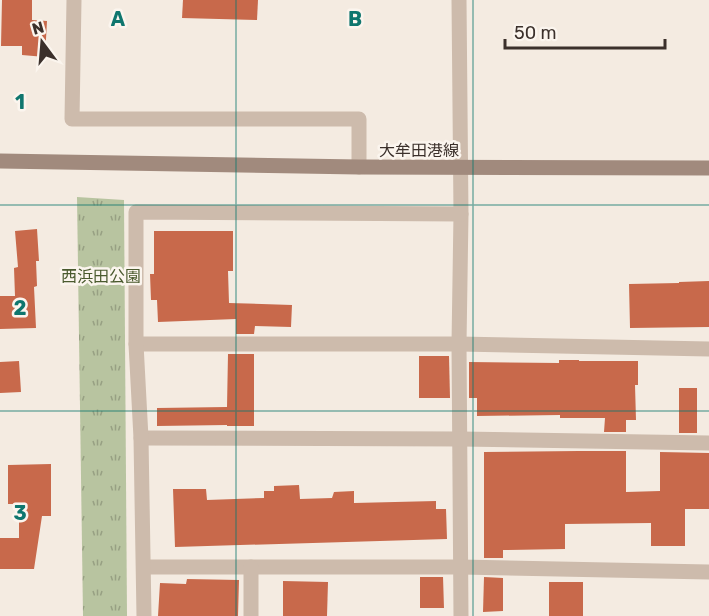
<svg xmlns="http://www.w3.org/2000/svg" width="709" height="616" font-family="Rubik,'Noto Sans JP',sans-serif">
  <defs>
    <pattern id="park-tufts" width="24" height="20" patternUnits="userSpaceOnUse" patternTransform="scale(1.5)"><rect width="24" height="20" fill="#b8c4a0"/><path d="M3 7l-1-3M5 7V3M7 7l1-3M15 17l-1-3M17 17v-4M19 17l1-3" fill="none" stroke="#97a083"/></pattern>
  </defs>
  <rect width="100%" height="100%" fill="#f4ebe1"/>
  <polygon fill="url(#park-tufts)" points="77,197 124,200 127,616 83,616"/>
  <g fill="#c8694b">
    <polygon points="2,0 32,0 32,20 47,21 45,57 22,55 22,46 1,46"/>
    <polygon points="183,0 258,0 257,20 182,18"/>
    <polygon points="37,229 39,261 36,261 37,286 34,287 36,328 0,329 0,296 15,296 14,268 18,267 15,231"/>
    <polygon points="154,231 233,231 233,271 228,271 229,303 292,305 291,327 255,326 254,334 236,334 236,319 158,322 157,300 151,300 150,274 154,274"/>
    <polygon points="709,281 709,327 630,328 629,284 679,283 679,282"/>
    <polygon points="228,354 254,354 254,426 227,426 227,425 157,426 157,408 227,407"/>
    <polygon points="419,356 449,356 450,398 419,398"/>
    <polygon points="559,360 579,360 579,361 638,361 638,385 635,385 636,420 626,420 626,432 604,432 605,418 560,418 560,415 477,416 477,398 469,398 469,362 559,363"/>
    <polygon points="19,361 21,392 0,393 0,362"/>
    <rect x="679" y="388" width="18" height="45"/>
    <polygon points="579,451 626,451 626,492 660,491 660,452 709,453 709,509 685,509 685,546 651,546 651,523 565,524 565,549 503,550 503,558 484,558 484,452"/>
    <polygon points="51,464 51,516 42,516 34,569 0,569 0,538 19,538 19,504 8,504 8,465"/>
    <polygon points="299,485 300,499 332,498 334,492 354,491 354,503 436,501 436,509 446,509 447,539 175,547 173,489 206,489 207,500 264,498 264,491 274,491 274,486"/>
    <polygon points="420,577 443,577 444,608 420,608"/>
    <polygon points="484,577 503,578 503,611 483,612"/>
    <polygon points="187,579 239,580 238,616 158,616 160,583 186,584"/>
    <polygon points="283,581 328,582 327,616 283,616"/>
    <rect x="549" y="582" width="34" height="34"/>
  </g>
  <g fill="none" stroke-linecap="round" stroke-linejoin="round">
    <g stroke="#cdbbac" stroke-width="15">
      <polyline points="74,0 72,119 359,119 359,167"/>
      <polyline points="459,0 461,214 459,344 461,616"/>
      <polyline points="136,344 459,344 709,349"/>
      <polyline points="141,438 461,439 709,443"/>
      <polyline points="144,567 461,567 709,572"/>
      <polyline points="144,616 141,438 136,344 136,212 461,214"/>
      <polyline points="251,616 251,567"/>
    </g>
    <polyline stroke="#a18a7d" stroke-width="15" points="0,161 359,167 709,168"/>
  </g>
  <path fill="none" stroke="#0f766e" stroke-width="1.5" stroke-opacity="0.55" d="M236,0v616M473,0v616M0,205h709M0,411h709"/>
  <g text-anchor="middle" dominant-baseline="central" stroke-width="5" stroke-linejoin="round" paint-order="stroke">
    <g font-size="16" fill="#3b302b" stroke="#fbf5ee">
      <text x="419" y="150">大牟田港線</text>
    </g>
    <g font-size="16" fill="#4a5a2e" stroke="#fbf5ee">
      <text x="101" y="276">西浜田公園</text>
    </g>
  </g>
  <g font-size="20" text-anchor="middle" font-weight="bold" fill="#0f766e" stroke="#fbf5ee" stroke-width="5" stroke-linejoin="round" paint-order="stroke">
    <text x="118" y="26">A</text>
    <text x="355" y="26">B</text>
    <text x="20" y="109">1</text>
    <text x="20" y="315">2</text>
    <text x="20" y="520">3</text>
  </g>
  <g transform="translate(42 42) rotate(344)" stroke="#fbf5ee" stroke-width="4.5" paint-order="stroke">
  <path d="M0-4.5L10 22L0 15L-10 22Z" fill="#3b302b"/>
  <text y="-9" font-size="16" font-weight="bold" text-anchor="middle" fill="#3b302b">N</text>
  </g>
  <path d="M505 39v9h160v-9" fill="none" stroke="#3b302b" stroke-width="3"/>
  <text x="514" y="39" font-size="18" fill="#3b302b" stroke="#fbf5ee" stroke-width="4.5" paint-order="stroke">50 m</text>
</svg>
